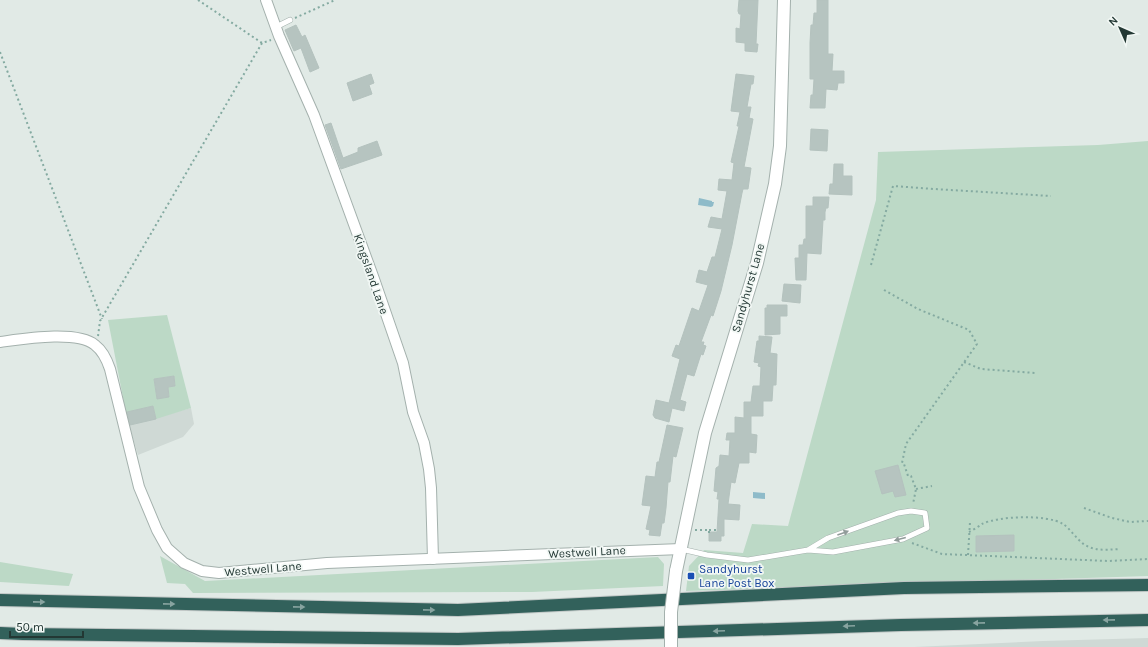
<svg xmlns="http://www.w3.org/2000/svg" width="1148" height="647" font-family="Karla,sans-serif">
  <rect width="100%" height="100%" fill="#e1eae6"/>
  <g fill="#cfd9d5">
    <polygon points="191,408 194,424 183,437 138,455 129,425"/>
    <polygon points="1148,638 1148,647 914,647 1043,641"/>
  </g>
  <g fill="#bcd9c6" fill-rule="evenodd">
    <polygon points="1148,141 1148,576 686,591 689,566 704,550 743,553 752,524 788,526 876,200 878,152 1098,145"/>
    <path d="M167,315l24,93 -35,11 -3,-13 -27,7 -18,-93zM174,376l1,10 -7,1 1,10 -12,1 -3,-19z"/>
    <polygon points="160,556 205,581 658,557 664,564 663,586 532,592 193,593 185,584 167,583"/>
    <polygon points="0,562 73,574 69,586 0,582"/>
  </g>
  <g fill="#8ebbc9">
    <polygon points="699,198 712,201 712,202 714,202 713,206 711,207 698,205"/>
    <polygon points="753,492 765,493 765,499 753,498"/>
  </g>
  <g fill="#b6c4c0" stroke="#b4c2be">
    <polygon points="739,0 758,0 756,44 758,44 757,52 745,51 745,43 736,42 736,28 740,29 741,14 739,14 738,11"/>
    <polygon points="817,0 828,0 828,54 833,54 832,71 844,71 844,83 838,83 837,90 826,89 825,108 810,108 811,95 813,95 814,79 810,79 810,43 811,25 813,25 814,13 817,13"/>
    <polygon points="296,25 302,37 305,35 319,68 310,72 301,48 294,51 285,30"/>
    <polygon points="371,74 374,83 369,85 372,94 353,101 347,83"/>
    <polygon points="736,74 754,76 753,84 751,84 747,107 751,107 749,118 753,119 744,167 751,168 748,189 743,189 742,193 732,245 721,291 713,316 711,315 701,342 704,342 703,345 706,346 703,355 701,354 694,376 687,374 680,400 686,402 684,411 672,408 669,422 655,418 653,415 656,400 669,403 680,359 672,356 676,345 679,346 692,308 699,311 708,285 696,282 699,270 707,272 712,257 715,257 722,229 708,227 711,217 722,219 727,191 718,190 719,179 732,180 734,163 731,162 739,126 737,126 740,112 731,111"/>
    <polygon points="331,123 343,158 358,152 358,148 377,141 382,155 341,169 325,125"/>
    <polygon points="811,129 828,130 827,151 810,150"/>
    <polygon points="834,164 843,164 843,176 852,176 852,195 829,194 830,184 833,184"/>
    <polygon points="813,197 829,197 828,208 826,208 825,212 825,220 823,220 821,254 807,253 806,280 796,280 795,258 799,258 799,245 803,245 804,239 806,239 806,206 813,206"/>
    <polygon points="784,284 801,285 800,303 782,301"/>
    <polygon points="767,305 787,305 787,316 780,316 780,334 765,335 765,308 767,308"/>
    <polygon points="759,336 772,337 770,353 777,354 776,385 773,385 772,401 763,401 763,416 751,416 751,434 757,435 756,453 749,452 749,463 739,463 735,483 731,482 728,504 740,505 739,520 724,519 724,536 721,536 721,541 709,541 709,533 711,533 710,532 717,532 719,499 717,499 718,492 714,491 716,468 719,466 720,455 729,456 730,440 726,440 727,433 735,433 735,417 744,418 744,402 751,402 753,386 760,386 761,367 758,366 759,363 754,362 757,341 759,341"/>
    <polygon points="174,376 175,386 168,387 169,397 157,399 154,379"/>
    <polygon points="153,406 156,419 130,425 127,412"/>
    <polygon points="667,425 683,428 676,457 673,456 670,482 668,482 666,508 664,523 662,523 660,536 649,535 650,530 646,529 651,506 642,505 646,476 655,477 657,462 659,462"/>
    <polygon points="898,465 906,495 895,497 893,491 882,494 875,471"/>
    <polygon points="1014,535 1014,551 976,552 976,536"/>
  </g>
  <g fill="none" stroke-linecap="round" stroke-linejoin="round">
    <defs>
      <g id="service">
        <polyline points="276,27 290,20"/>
        <polyline points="681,549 707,555 748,560 808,550 833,552 903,539 927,528 925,513 911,511 898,513 828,538 808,550"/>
      </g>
      <g id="minor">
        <polyline points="266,0 279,36 314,115 374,279 403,363 413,412 424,443 429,469 431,488 433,559"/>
        <path d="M0,342c23,-3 77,-12 95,3 8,6 12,15 15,24l29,118 18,43 10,18 17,15 18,8 17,2 108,-10 354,-14"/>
      </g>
      <polyline id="tertiary" points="676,571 705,433 757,263 775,184 780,146 784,0"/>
      <g id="motorway">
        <polyline points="0,600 458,610 904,588 1148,585"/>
        <polyline points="0,633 23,634 458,639 901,625 1148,620"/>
      </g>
    </defs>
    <use href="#service" stroke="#a4b1ad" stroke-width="6"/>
    <use href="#minor" stroke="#a4b1ad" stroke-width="12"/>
    <use href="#tertiary" stroke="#a4b1ad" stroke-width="14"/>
    <use href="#motorway" stroke="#c1c7c6" stroke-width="14"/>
    <g stroke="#84aaa1" stroke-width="2" stroke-dasharray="2 3" stroke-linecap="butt">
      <polyline points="198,0 262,43 271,40"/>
      <polyline points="295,18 335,0"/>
      <polyline points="0,52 102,319"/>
      <polyline points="871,265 893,186 934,189 1051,196"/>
      <polyline points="884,290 918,309 969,330 977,344 906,444 902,463 904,464 908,476 911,476 916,489 913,504"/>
      <polyline points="98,336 100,321 262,43"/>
      <polyline points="964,362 981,369 1035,373"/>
      <polyline points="916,489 932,486"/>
      <polyline points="1084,508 1112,518 1130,522 1148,521"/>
      <polyline points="695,530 709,530 709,533"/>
      <polyline points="709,530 717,530"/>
      <path d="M969,532c4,-2 9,-5 13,-8 16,-8 65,-10 81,0 5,3 10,10 15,15 12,13 25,11 42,10"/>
      <polyline points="912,543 942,554 1108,561 1148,559"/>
      <polyline points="968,555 970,522"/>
    </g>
    <use href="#service" stroke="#fff" stroke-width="5"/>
    <use href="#minor" stroke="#fff" stroke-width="10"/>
    <use href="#tertiary" stroke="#fff" stroke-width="12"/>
    <use href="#motorway" stroke="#32615b" stroke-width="12"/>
    <defs>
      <polyline id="tertiary-bridge" points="671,647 671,612 676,571"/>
    </defs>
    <use href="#tertiary-bridge" stroke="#a4b1ad" stroke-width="14" stroke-linecap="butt"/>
    <use href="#tertiary-bridge" stroke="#fff" stroke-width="12"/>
  </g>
  <defs><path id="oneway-solid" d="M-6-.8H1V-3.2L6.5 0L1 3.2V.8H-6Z"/></defs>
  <g fill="#919c9a">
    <use href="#oneway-solid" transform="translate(843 533) rotate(-20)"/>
    <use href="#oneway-solid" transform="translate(900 539) rotate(165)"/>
  </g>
  <g fill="#88a4a0">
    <use href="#oneway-solid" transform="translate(39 602) rotate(1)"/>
    <use href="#oneway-solid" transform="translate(169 604) rotate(1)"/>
    <use href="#oneway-solid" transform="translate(299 607) rotate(1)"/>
    <use href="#oneway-solid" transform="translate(429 610) rotate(1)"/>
    <use href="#oneway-solid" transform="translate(1109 620) rotate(179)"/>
    <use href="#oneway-solid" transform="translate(979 623) rotate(179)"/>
    <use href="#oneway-solid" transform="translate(849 626) rotate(178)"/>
    <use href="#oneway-solid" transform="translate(719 631) rotate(178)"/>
  </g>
  <rect fill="#1a4fb4" stroke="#f1f7f4" stroke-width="1.5" x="687" y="572" width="8" height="8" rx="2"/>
  <g text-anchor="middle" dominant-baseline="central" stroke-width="3.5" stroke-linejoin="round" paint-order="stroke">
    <g font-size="12" fill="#233834" stroke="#f1f7f4">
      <text transform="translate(371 274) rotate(71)">Kingsland Lane</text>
      <text transform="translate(748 288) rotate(-74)">Sandyhurst Lane</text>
      <text transform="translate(587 552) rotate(-3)">Westwell Lane</text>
      <text transform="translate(263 569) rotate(-5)">Westwell Lane</text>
    </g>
    <g font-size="12" fill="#164399" stroke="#f1f7f4" text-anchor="start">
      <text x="699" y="569">Sandyhurst<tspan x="699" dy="14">Lane Post Box</tspan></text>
    </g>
  </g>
  <g transform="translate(1120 28) rotate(315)" stroke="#f1f7f4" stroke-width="3" paint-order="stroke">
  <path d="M0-3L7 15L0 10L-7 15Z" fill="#233834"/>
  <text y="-6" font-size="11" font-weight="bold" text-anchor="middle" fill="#233834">N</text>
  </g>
  <path d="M10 631v6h73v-6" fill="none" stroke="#233834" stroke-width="2"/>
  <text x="16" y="631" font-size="12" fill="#233834" stroke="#f1f7f4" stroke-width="3" paint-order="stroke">50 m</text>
</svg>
